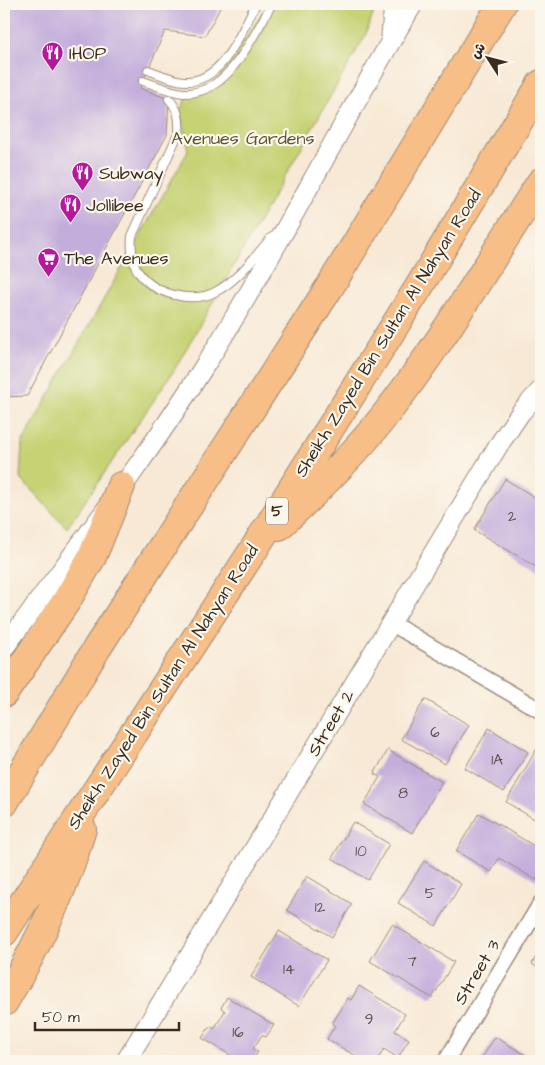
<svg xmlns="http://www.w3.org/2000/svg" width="545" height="1065" font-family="'Architects Daughter','Playpen Sans Arabic',sans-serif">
  <rect width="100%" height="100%" fill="#fbf7ec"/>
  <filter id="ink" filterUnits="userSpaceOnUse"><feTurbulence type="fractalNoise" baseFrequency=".02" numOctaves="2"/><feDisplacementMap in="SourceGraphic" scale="10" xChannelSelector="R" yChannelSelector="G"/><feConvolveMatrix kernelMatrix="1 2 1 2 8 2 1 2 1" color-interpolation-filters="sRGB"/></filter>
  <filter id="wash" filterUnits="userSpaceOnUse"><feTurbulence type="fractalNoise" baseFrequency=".0096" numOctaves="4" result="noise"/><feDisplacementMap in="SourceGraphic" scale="20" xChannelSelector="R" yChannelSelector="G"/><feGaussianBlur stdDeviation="1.12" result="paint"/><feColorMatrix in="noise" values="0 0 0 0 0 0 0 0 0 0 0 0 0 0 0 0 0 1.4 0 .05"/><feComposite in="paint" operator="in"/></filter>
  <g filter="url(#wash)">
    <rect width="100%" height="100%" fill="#f8e9d6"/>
    <polygon fill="#c6d273" stroke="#807e48" points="268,4 377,4 365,36 173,372 67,528 20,478 22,443 188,151 180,110 189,93 210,91"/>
    <g id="blocks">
      <g fill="#c3addb">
        <polygon points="4,4 222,4 205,36 165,31 140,88 169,99 167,135 27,396 4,397"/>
        <polygon points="505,479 541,501 541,570 474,530"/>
        <polygon points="425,699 469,725 445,764 401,739"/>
        <polygon points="489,728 528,752 504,792 465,768"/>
        <polygon points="388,750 442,782 412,833 364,804 380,777 374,774"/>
        <polygon points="536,750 541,753 541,823 506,802"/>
        <polygon points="479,813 541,850 541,872 536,880 499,858 491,872 456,851"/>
        <polygon points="353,822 389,844 368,880 332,858"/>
        <polygon points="424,861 461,884 436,926 398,903"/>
        <polygon points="307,876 352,904 332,937 287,910"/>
        <polygon points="392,924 454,962 432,998 370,961"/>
        <polygon points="279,931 327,960 299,1006 251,977"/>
        <polygon points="541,948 541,970 532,964"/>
        <polygon points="359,986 405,1014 395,1031 409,1039 398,1058 384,1049 377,1061 364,1061 327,1039 335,1026 332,1024 348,998 351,1000"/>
        <polygon points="227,997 274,1025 266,1037 262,1035 253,1049 258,1052 252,1061 240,1061 202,1038 210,1026 214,1029 225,1011 221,1008"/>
        <polygon points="495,1037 531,1058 529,1061 480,1061"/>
      </g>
    </g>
  </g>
  <g filter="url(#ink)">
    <use href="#blocks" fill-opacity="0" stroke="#9a8a7a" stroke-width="1"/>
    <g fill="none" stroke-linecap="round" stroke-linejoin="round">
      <defs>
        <g id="service">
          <path d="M148,70c11,4 24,10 36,11 39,3 57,-50 72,-77"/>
          <path d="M143,81c13,4 27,11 41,12 45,2 68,-56 88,-89"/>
          <path d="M169,99c9,10 11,19 10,33l-47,104c-1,11 -1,23 5,34 15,24 55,35 80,21 22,-12 38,-35 55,-54"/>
        </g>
        <g id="minor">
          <polyline points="391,623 541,711"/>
          <polyline points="446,1061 541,903"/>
        </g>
        <g id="tertiary">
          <polyline points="391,35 394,4"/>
          <path d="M4,648c67,-92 137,-182 198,-278 76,-119 138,-246 211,-366"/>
          <polyline points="126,1061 498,446 521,412 541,390"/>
        </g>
        <g id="motorway">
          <path d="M279,526c36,-33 72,-68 103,-107 59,-74 107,-158 159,-237"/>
          <polyline points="4,693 67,600 92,557 121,486"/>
          <polyline points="4,803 97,648 329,288 502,4"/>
          <polyline points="4,932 254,549 419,287 541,84"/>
          <path d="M4,1002c33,-55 60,-111 78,-173"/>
        </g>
      </defs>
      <use href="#service" stroke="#9a8a7a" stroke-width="10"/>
      <use href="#minor" stroke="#9a8a7a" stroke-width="18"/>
      <use href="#tertiary" stroke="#9a8a7a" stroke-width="21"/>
      <use href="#motorway" stroke="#9a8a7a" stroke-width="30"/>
      <use href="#service" stroke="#fff" stroke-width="8"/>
      <use href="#minor" stroke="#fff" stroke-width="15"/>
      <use href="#tertiary" stroke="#fff" stroke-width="19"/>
      <use href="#motorway" stroke="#f7be87" stroke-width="28"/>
    </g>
  </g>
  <defs>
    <symbol id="restaurant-pin" viewBox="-11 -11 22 30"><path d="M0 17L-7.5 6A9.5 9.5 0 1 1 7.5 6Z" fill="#b5179e" stroke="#fbf7ec"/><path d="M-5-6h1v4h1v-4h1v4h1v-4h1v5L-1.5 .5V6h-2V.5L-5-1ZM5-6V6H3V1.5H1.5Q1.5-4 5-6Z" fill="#fff"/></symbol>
    <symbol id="supermarket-pin" viewBox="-11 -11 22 30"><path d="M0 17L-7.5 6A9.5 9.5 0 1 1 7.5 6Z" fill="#b5179e" stroke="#fbf7ec"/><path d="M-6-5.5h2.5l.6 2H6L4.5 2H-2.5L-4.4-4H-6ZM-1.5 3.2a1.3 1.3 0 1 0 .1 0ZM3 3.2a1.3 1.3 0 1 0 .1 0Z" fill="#fff"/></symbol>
  </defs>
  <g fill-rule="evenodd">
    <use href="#restaurant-pin" x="40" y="40" width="25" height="34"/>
    <use href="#restaurant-pin" x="70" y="160" width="25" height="34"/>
    <use href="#restaurant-pin" x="58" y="192" width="25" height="34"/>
    <use href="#supermarket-pin" x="36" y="246" width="25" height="34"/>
  </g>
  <g text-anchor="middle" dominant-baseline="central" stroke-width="4.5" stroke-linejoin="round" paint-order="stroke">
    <g font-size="15" fill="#5d4b4d">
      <text x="512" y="516">2</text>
      <text x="435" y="732">6</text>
      <text x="497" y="760">1A</text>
      <text x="403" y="793">8</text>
      <text x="361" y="851">10</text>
      <text x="430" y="893">5</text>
      <text x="320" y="907">12</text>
      <text x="412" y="961">7</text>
      <text x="289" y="969">14</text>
      <text x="369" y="1019">9</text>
      <text x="238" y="1032">16</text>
    </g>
    <rect fill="#fbf7ec" stroke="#75685c" stroke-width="1" x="266" y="497.5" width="22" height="27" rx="4"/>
    <g font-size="16" font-weight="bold" fill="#3b2a1e">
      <text x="277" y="511">5</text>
    </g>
    <g font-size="18" fill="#3b2a1e" stroke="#fbf7ec" text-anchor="start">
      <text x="69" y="53">IHOP</text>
      <text x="99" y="173">Subway</text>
      <text x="86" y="205">Jollibee</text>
      <text x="64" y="258">The Avenues</text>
    </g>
    <g font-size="18" fill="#5e5433" stroke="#fbf7ec">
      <text x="243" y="138">Avenues Gardens</text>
    </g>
    <g font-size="18" fill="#3b2a1e" stroke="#fbf7ec">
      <text transform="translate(388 333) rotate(-58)">Sheikh Zayed Bin Sultan Al Nahyan Road</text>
      <text transform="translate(163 687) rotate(-57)">Sheikh Zayed Bin Sultan Al Nahyan Road</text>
      <text transform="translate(331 723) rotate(-59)">Street 2</text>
      <text transform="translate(477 972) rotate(-59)">Street 3</text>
    </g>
  </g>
  <rect width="545" height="1065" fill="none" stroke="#fbf7ec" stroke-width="20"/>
  <g transform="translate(488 58) rotate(306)" stroke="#fbf7ec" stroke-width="4" paint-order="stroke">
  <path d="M0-4L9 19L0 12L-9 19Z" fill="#3b2a1e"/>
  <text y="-8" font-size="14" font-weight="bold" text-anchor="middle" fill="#3b2a1e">ش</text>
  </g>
  <path d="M35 1022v8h144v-8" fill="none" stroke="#3b2a1e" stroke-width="2.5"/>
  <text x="42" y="1022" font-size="15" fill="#3b2a1e" stroke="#fbf7ec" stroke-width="4" paint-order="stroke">50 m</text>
</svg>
